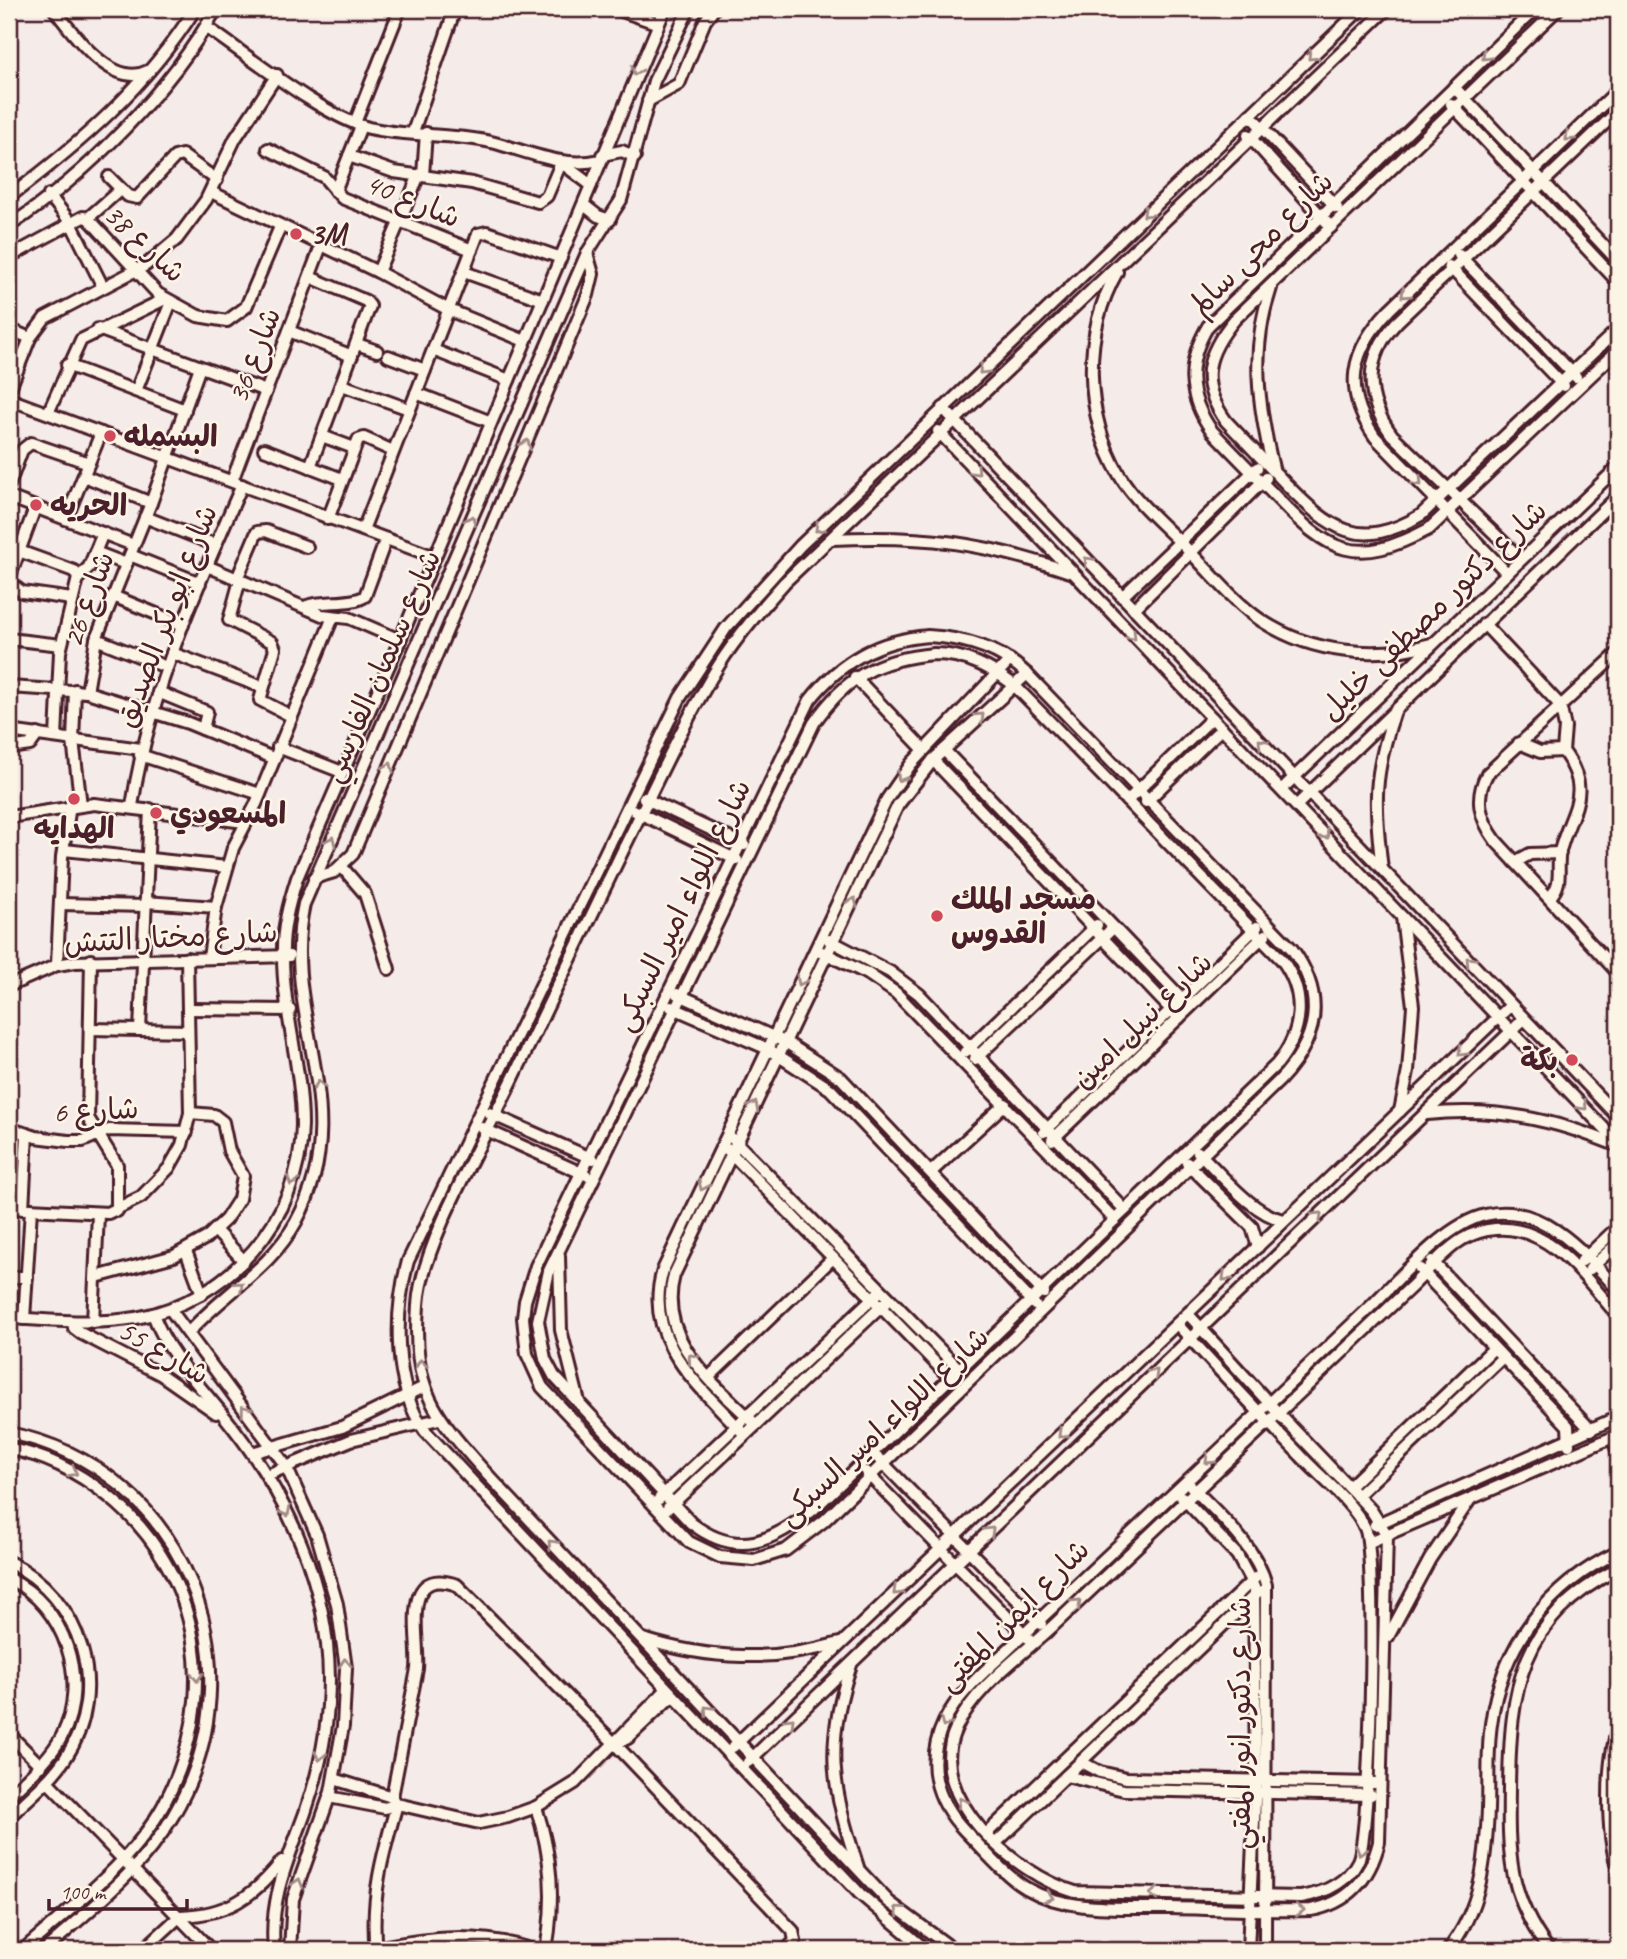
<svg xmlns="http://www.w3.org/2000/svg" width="1627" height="1959" font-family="Caveat,'Playpen Sans Arabic',sans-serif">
  <rect width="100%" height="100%" fill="#f5ebe8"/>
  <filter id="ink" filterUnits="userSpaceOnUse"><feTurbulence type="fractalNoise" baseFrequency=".0143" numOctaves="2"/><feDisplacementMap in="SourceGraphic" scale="14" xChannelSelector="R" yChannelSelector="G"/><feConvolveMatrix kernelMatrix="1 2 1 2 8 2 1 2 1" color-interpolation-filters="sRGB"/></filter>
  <g filter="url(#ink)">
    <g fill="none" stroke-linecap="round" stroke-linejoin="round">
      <defs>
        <g id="minor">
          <path d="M54,9c19,25 59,81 94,62"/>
          <polyline points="616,9 656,23"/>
          <path d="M1535,9l-327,317c-22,37 -21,70 4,105 21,22 43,44 64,66 53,56 80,71 153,32l189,-179"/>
          <path d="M1558,9l-323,310c-29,35 -37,63 -9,102 20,21 40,42 60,63 44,45 73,68 135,31l197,-186"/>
          <path d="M206,27c43,29 116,89 163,101 39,9 81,5 122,14 37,9 71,27 109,18"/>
          <polyline points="1454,87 1618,261"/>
          <polyline points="648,101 679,84 705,21 714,9"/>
          <polyline points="1451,104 1618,282"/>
          <polyline points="1250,115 1337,208"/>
          <polyline points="355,123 400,9"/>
          <polyline points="413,132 455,9"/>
          <polyline points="1248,135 1331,227"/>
          <polyline points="268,149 324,177 342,198 472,250"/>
          <polyline points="602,155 622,151 635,157"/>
          <polyline points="349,156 394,172 472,183 538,202 547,196 561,163"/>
          <polyline points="563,164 591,185"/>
          <polyline points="423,175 426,133"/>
          <polyline points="109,177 128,196 137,198 175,157 182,155 217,180"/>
          <polyline points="335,191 361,126"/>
          <polyline points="211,192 378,272 449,310 525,341"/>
          <polyline points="49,195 71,223 102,285"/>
          <path d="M9,197c72,-54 138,-111 186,-188"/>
          <polyline points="584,205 598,216 610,220"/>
          <polyline points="88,218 121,189"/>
          <path d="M9,226c77,-50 162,-137 207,-217"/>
          <polyline points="1459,255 1576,377"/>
          <polyline points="9,257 83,217 88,218 158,294 198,316 227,321 246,307 280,227"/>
          <polyline points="1449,266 1564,386"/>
          <polyline points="378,272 419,175"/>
          <polyline points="464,272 543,300"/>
          <path d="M1117,272c-35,62 -33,143 3,204 17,28 47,52 69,75 23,23 46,52 73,70 49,32 113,39 169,23"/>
          <polyline points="310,277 366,301 370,306 310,467"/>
          <path d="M1271,288c-21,62 -13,117 2,180"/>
          <polyline points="9,329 30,338"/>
          <polyline points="98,329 266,391"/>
          <polyline points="289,331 352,356"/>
          <polyline points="357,344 377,351"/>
          <polyline points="433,350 509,380"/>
          <polyline points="388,356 425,370"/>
          <polyline points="67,365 185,410"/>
          <polyline points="342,385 409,409"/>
          <polyline points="9,391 30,338 45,318 146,265 177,239 206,200 235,139 277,75"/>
          <polyline points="136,391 171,302"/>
          <polyline points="416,393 491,422"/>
          <polyline points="9,399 435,557"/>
          <polyline points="943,408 1618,1117"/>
          <polyline points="48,413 81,340 165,299"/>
          <polyline points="938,431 1618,1143"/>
          <polyline points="322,436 354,448"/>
          <polyline points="264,449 342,479"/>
          <polyline points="84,476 151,503"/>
          <polyline points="232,481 321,246"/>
          <polyline points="9,485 22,450 31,443 89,463"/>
          <polyline points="9,497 133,545"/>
          <polyline points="145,517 216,545"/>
          <polyline points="66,519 101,433"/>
          <polyline points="328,519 358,440 364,438 393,451"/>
          <polyline points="363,530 478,234 487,232 561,258"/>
          <path d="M832,539c94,-4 149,3 238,33"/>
          <polyline points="19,551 74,571 78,578 60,652 56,737"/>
          <polyline points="95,552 126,564"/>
          <polyline points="130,555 200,583"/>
          <path d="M1521,559l-129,-124c-28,-38 -28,-78 5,-113l221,-211"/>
          <polyline points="207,566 322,615 349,618 400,640"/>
          <path d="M1507,573l-132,-136c-33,-47 -24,-87 14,-127l229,-220"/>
          <polyline points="78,578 89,567 103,533"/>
          <polyline points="9,579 35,508"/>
          <polyline points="237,579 257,532 266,531 307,547"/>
          <polyline points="240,580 229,620 272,642 275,649 260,700 291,716"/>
          <polyline points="9,582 22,592 72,599"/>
          <polyline points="113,596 183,625"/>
          <polyline points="1122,597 1257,468"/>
          <path d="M307,606c17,-6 47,-1 58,-10l21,-57"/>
          <polyline points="1134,609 1266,478"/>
          <path d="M1484,624l76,81 5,22 -2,24c31,42 8,58 -3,100 -4,17 4,32 -10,46"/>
          <path d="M928,636c37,2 72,12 99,38l265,275c35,48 26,91 -13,132l-455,440 -38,29 -32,10 -34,-3 -31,-15 -147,-155 -15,-33 -4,-36 2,-17 11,-35 274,-566c31,-39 68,-60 118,-64z"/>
          <polyline points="9,639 61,645"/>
          <polyline points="96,639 166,667"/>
          <polyline points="172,653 262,687"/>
          <path d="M1618,653l-131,121c-13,25 -7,45 9,67l122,132"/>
          <path d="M934,654c31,0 56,13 80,31l268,275c25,34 21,72 -5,104l-463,445c-42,33 -76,50 -123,14l-137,-147 -9,-17 -7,-38 11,-50 265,-548c32,-46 63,-64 120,-69z"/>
          <polyline points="855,677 924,750"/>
          <polyline points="9,687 87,692 188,723 273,758"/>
          <polyline points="75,690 73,741 81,805"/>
          <polyline points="87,692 96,639 151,503 200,367"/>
          <polyline points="158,692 207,712 203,729"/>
          <polyline points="9,731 141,749"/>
          <polyline points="1519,743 1540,752 1563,751"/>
          <polyline points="278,747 342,772"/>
          <polyline points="9,748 30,745 38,734"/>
          <polyline points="944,750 1190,1007"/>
          <polyline points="140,755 260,794"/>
          <polyline points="933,760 1179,1018"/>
          <polyline points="1282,789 1618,467"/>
          <polyline points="644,798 744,845"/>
          <polyline points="1127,801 1212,718"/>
          <polyline points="1146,802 1222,728"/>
          <polyline points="1297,805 1618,496"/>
          <path d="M132,806c17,-113 64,-217 110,-321"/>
          <polyline points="635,811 737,860"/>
          <polyline points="9,817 94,804 245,822"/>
          <polyline points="64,850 227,867"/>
          <polyline points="1515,862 1530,854 1560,853"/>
          <polyline points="342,867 365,894 389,969"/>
          <path d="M1382,869c-8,-66 -9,-94 13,-158"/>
          <polyline points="314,878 334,872 353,854 588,295 593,274 587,253"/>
          <polyline points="145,902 216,907"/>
          <polyline points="60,904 145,906"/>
          <polyline points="829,940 890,972 919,994 1125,1210"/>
          <polyline points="822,952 868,974 896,993 1115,1220"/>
          <polyline points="209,958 216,907 233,848 256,804 333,617"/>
          <polyline points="91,960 88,1118 117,1165 117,1211"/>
          <polyline points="57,965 62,857 70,806"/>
          <polyline points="9,986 57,965 75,962 289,956"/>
          <polyline points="677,994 787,1043 841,1078 1044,1293"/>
          <polyline points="671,1007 768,1049 830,1089 1035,1305"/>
          <polyline points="188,1009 290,1010"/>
          <polyline points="90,1029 188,1031"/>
          <polyline points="140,1030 150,809"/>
          <polyline points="965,1052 1097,925"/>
          <polyline points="975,1059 1113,928"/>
          <polyline points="1400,1111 1408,1071 1413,1006 1402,917"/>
          <polyline points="489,1113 593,1159"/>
          <path d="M1427,1114c69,-7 127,5 191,32"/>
          <polyline points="9,1128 36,1137 68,1141 83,1141 109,1130 187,1132"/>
          <polyline points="482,1128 586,1175"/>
          <polyline points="1044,1132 1257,927"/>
          <polyline points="733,1139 959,1369"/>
          <polyline points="1052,1140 1265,935"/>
          <polyline points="727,1149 950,1378"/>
          <path d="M1198,1152c22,21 57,65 87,68"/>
          <polyline points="1187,1163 1252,1227 1258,1247"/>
          <polyline points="931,1172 1005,1104"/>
          <polyline points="9,1208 108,1213 141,1197 169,1168 182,1145 190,1113 187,958"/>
          <polyline points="23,1209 27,1134"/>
          <polyline points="215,1230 244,1261"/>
          <polyline points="186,1251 202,1294"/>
          <polyline points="559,1256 561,1330 579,1402"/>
          <polyline points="1432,1261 1591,1430"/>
          <polyline points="1582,1261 1618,1227"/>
          <polyline points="1420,1269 1568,1426 1569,1445"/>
          <polyline points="1590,1269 1618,1243"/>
          <polyline points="9,1277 27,1277"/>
          <polyline points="96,1277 174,1256 206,1238 226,1219 239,1199 243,1176 229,1151 223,1122 214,1115 190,1113"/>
          <polyline points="170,1309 286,1466 317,1535 337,1604 346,1668 343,1726 331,1792 293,1899 290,1950"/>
          <path d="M153,1314c16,44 51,75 79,112 57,73 96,159 97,252 0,45 -9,92 -24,135 -17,47 -36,86 -31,137"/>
          <path d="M1188,1314l81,89 9,10 93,97 16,25 -8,307c-9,37 -30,61 -68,68 -47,1 -93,-1 -140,-2 -48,-1 -102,5 -145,-20 -23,-14 -42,-38 -61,-57 -30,-31 -40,-69 -21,-109 16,-33 50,-58 75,-83 63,-60 126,-119 189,-178 53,-50 106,-100 158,-150 32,-30 77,-86 119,-96 56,-14 99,37 133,75"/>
          <path d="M9,1318c43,2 84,7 127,0 92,-17 165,-99 166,-193 0,-57 -19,-113 -19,-169 -1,-27 6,-53 14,-78l103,-238 265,-631"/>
          <polyline points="24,1319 31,1209"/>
          <polyline points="73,1322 74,1328 82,1334 160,1374 216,1413"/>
          <polyline points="93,1322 98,1214"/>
          <path d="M1177,1324c41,45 82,89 124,132 20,22 51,45 64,72 12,25 6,307 -7,333 -11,22 -34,32 -57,36l-226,-5c-58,-17 -152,-95 -119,-164 19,-41 65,-72 97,-102 79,-75 158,-149 238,-225 39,-37 79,-75 118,-112 17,-16 34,-38 54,-50 9,-5 21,-9 32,-10 55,-5 91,50 123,87"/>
          <path d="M189,1332c34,-38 82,-64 107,-110 62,-114 -17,-207 8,-318l283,-651 34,-53 33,-119 35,-72"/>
          <polyline points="709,1377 833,1258"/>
          <path d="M756,1425c-42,-42 -100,-84 -82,-150l224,-470 35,-45 94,-86"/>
          <path d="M9,1433c176,35 253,232 164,383 -31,54 -83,93 -128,134"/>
          <path d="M745,1435c-43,-47 -104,-94 -82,-165l224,-471 24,-35 99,-104"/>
          <polyline points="1613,1438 1618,1453"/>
          <path d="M9,1449c36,6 70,24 99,47 96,77 112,204 55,310 -32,58 -92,101 -140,144"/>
          <polyline points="252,1453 342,1427 424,1387"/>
          <polyline points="878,1458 1041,1624"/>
          <polyline points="866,1472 1028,1638"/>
          <polyline points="267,1475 351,1440 439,1419"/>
          <path d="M1191,1486c27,28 66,61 75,99l-1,365"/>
          <polyline points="1349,1487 1493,1349"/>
          <polyline points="1357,1496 1502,1358"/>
          <polyline points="1182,1497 1237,1555 1254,1587 1256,1778 1248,1950"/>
          <polyline points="659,1499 877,1294"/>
          <polyline points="668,1508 885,1303"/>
          <polyline points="1375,1525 1618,1417"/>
          <polyline points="1370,1542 1618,1435"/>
          <path d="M9,1562c73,35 102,128 56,197 -15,22 -37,40 -56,58"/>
          <path d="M9,1579c56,26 81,102 53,157 -13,24 -34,41 -53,60"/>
          <polyline points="1388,1637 1430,1559 1469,1501"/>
          <path d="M643,1639c68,21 129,23 197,4"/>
          <path d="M851,1665c-27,80 -19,123 7,202"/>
          <path d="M1618,1728c-12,36 -12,105 0,142"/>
          <polyline points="9,1734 41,1766"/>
          <polyline points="615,1744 628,1738 672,1696"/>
          <polyline points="733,1747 1511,1005"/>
          <polyline points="748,1762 1524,1019"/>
          <polyline points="1081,1762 1100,1772 1126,1778 1375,1783"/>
          <polyline points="1066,1776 1124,1790 1371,1795"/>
          <polyline points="334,1779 392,1797"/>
          <polyline points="47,1781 211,1950"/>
          <path d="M329,1797l56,11 12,-4 -5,-7 25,-128c3,-32 -18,-104 40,-84l158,159 178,187 2,10 -9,9"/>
          <path d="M536,1807c16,49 19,93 10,143"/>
          <polyline points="987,1833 1255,1578"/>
          <polyline points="997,1842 1258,1592"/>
          <path d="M376,1948c54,-11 104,-16 158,2"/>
          <path d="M143,1950l37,-34c46,-1 74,-19 102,-55"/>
          <path d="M376,1950c-6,-51 7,-97 21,-146l82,19 29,-6 28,-10 39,-24 91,-93"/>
          <path d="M926,1950l-66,-56 -435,-463c-32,-45 -31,-118 -17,-170l272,-563 46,-70 74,-82 561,-537"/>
          <path d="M954,1950l-65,-48 -403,-429c-53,-59 -74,-84 -68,-168 3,-58 63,-160 89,-214 39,-81 78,-162 117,-243 31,-62 59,-125 95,-183 19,-30 43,-57 66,-83l602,-573"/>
          <path d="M1448,1950c33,-41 38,-90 40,-141 1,-28 -1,-57 3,-85 10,-78 57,-139 127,-172"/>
          <path d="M1549,1950c-41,-54 -41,-97 -40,-162 1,-99 11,-170 109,-219"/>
        </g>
      </defs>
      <use href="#minor" stroke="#4a1f2b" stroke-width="16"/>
      <use href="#minor" stroke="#fcf5e5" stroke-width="10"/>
    </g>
    <defs><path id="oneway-chevron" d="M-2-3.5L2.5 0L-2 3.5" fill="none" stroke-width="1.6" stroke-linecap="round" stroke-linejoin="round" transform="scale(1.75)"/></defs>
    <g stroke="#a38a88">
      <use href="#oneway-chevron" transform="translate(1312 56) rotate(136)"/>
      <use href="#oneway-chevron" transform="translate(1486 56) rotate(136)"/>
      <use href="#oneway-chevron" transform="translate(636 71) rotate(112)"/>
      <use href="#oneway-chevron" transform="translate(1569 137) rotate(136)"/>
      <use href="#oneway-chevron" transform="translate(1147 213) rotate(136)"/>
      <use href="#oneway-chevron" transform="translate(1405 294) rotate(137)"/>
      <use href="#oneway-chevron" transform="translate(983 370) rotate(136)"/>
      <use href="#oneway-chevron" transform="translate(526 444) rotate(-67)"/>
      <use href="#oneway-chevron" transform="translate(976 471) rotate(47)"/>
      <use href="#oneway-chevron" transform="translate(1418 482) rotate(46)"/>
      <use href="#oneway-chevron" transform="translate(471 520) rotate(-67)"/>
      <use href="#oneway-chevron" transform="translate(819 528) rotate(136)"/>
      <use href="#oneway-chevron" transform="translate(1088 561) rotate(-134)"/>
      <use href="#oneway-chevron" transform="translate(1132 636) rotate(46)"/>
      <use href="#oneway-chevron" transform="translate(980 717) rotate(-43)"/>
      <use href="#oneway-chevron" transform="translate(1262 743) rotate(-134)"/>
      <use href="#oneway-chevron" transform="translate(389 767) rotate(-67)"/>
      <use href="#oneway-chevron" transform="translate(901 777) rotate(125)"/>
      <use href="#oneway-chevron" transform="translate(1325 835) rotate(47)"/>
      <use href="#oneway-chevron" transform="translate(331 841) rotate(-66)"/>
      <use href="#oneway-chevron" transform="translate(853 902) rotate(-65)"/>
      <use href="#oneway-chevron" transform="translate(1470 961) rotate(-134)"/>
      <use href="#oneway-chevron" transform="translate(801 981) rotate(116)"/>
      <use href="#oneway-chevron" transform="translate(1462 1052) rotate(136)"/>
      <use href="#oneway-chevron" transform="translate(319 1085) rotate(-98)"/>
      <use href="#oneway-chevron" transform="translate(754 1106) rotate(-62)"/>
      <use href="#oneway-chevron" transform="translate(1583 1106) rotate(46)"/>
      <use href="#oneway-chevron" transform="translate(292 1181) rotate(108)"/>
      <use href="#oneway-chevron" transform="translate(703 1186) rotate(116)"/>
      <use href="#oneway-chevron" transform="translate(1318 1216) rotate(-44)"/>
      <use href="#oneway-chevron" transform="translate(1226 1277) rotate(136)"/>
      <use href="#oneway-chevron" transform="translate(239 1286) rotate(-40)"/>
      <use href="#oneway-chevron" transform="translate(692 1358) rotate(-131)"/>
      <use href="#oneway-chevron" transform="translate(421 1364) rotate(-97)"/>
      <use href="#oneway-chevron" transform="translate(1154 1373) rotate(-44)"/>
      <use href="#oneway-chevron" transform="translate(245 1410) rotate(-127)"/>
      <use href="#oneway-chevron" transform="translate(1062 1434) rotate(136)"/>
      <use href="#oneway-chevron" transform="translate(1209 1460) rotate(137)"/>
      <use href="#oneway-chevron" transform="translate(73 1472) rotate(28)"/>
      <use href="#oneway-chevron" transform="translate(286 1512) rotate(62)"/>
      <use href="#oneway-chevron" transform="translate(990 1531) rotate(-44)"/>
      <use href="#oneway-chevron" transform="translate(552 1544) rotate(-133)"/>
      <use href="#oneway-chevron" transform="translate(897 1591) rotate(136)"/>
      <use href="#oneway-chevron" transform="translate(1077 1603) rotate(-43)"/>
      <use href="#oneway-chevron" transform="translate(345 1663) rotate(-94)"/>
      <use href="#oneway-chevron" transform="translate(197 1677) rotate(89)"/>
      <use href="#oneway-chevron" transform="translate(708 1710) rotate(-133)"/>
      <use href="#oneway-chevron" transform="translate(790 1722) rotate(-44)"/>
      <use href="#oneway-chevron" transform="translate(945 1723) rotate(115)"/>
      <use href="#oneway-chevron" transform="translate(320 1756) rotate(100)"/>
      <use href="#oneway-chevron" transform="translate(962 1802) rotate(-120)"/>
      <use href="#oneway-chevron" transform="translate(1361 1851) rotate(107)"/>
      <use href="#oneway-chevron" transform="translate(298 1883) rotate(-74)"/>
      <use href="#oneway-chevron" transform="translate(1154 1894) rotate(-180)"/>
      <use href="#oneway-chevron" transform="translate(1049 1897) rotate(20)"/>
      <use href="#oneway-chevron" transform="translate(899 1910) rotate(-140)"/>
      <use href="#oneway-chevron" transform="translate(1300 1910)"/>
    </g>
  </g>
  <g fill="#d1495b" stroke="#fcf5e5" stroke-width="2.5">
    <circle cx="296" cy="234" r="7"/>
    <circle cx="110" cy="436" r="7"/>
    <circle cx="36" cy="505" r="7"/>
    <circle cx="74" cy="799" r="7"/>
    <circle cx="156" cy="813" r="7"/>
    <circle cx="937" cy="916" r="7"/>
    <circle cx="1572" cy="1060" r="7"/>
  </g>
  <g text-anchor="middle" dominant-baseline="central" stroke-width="5" stroke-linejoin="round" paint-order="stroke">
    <g font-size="30" fill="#4a1f2b" stroke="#fcf5e5">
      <text transform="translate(413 200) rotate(22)">شارع 40</text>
      <text transform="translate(145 243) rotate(43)">شارع 38</text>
      <text transform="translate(1261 243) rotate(-45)">شارع محى سالم</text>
      <text transform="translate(254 355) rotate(-69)">شارع 36</text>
      <text transform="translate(88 599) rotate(-70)">شارع 26</text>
      <text transform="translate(1433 610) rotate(-44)">شارع دكتور مصطفى خليل</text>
      <text transform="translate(166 616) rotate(-69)">شارع ابو بكر الصديق</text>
      <text transform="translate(381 666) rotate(-66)">شارع سلمان الفارسي</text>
      <text transform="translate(682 905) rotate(-64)">شارع اللواء امير السبكى</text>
      <text transform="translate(171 937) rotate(-3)">شارع مختار التتش</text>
      <text transform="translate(1142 1020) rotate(-44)">شارع نبيل امين</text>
      <text transform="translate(96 1110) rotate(-3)">شارع 6</text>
      <text transform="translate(164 1352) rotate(30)">شارع 55</text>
      <text transform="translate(883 1426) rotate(-43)">شارع اللواء امير السبكى</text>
      <text transform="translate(1013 1615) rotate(-45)">شارع ايمن المفتى</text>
      <text transform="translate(1240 1723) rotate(-90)">شارع دكتور انور المفتي</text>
    </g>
    <g font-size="30" font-weight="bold" fill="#4a1f2b" stroke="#fcf5e5" text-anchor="start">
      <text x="310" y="234">3M</text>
      <text x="124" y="436">البسمله</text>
      <text x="50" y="505">الحريه</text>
      <text x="170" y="813">المسعودي</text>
      <text x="74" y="828" text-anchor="middle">الهدايه</text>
      <text x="951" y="899">مسجد الملك<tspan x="951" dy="34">القدوس</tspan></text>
      <text x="1558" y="1060" text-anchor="end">بكة</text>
    </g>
  </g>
  <rect width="1627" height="1959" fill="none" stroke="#fcf5e5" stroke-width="35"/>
  <rect x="18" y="18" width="1592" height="1924" fill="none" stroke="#4a1f2b" stroke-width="2.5" filter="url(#ink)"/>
  <path d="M49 1899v10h138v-10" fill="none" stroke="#4a1f2b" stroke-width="3.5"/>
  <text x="60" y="1899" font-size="21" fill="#4a1f2b" stroke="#fcf5e5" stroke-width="5" paint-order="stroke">100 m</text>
</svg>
